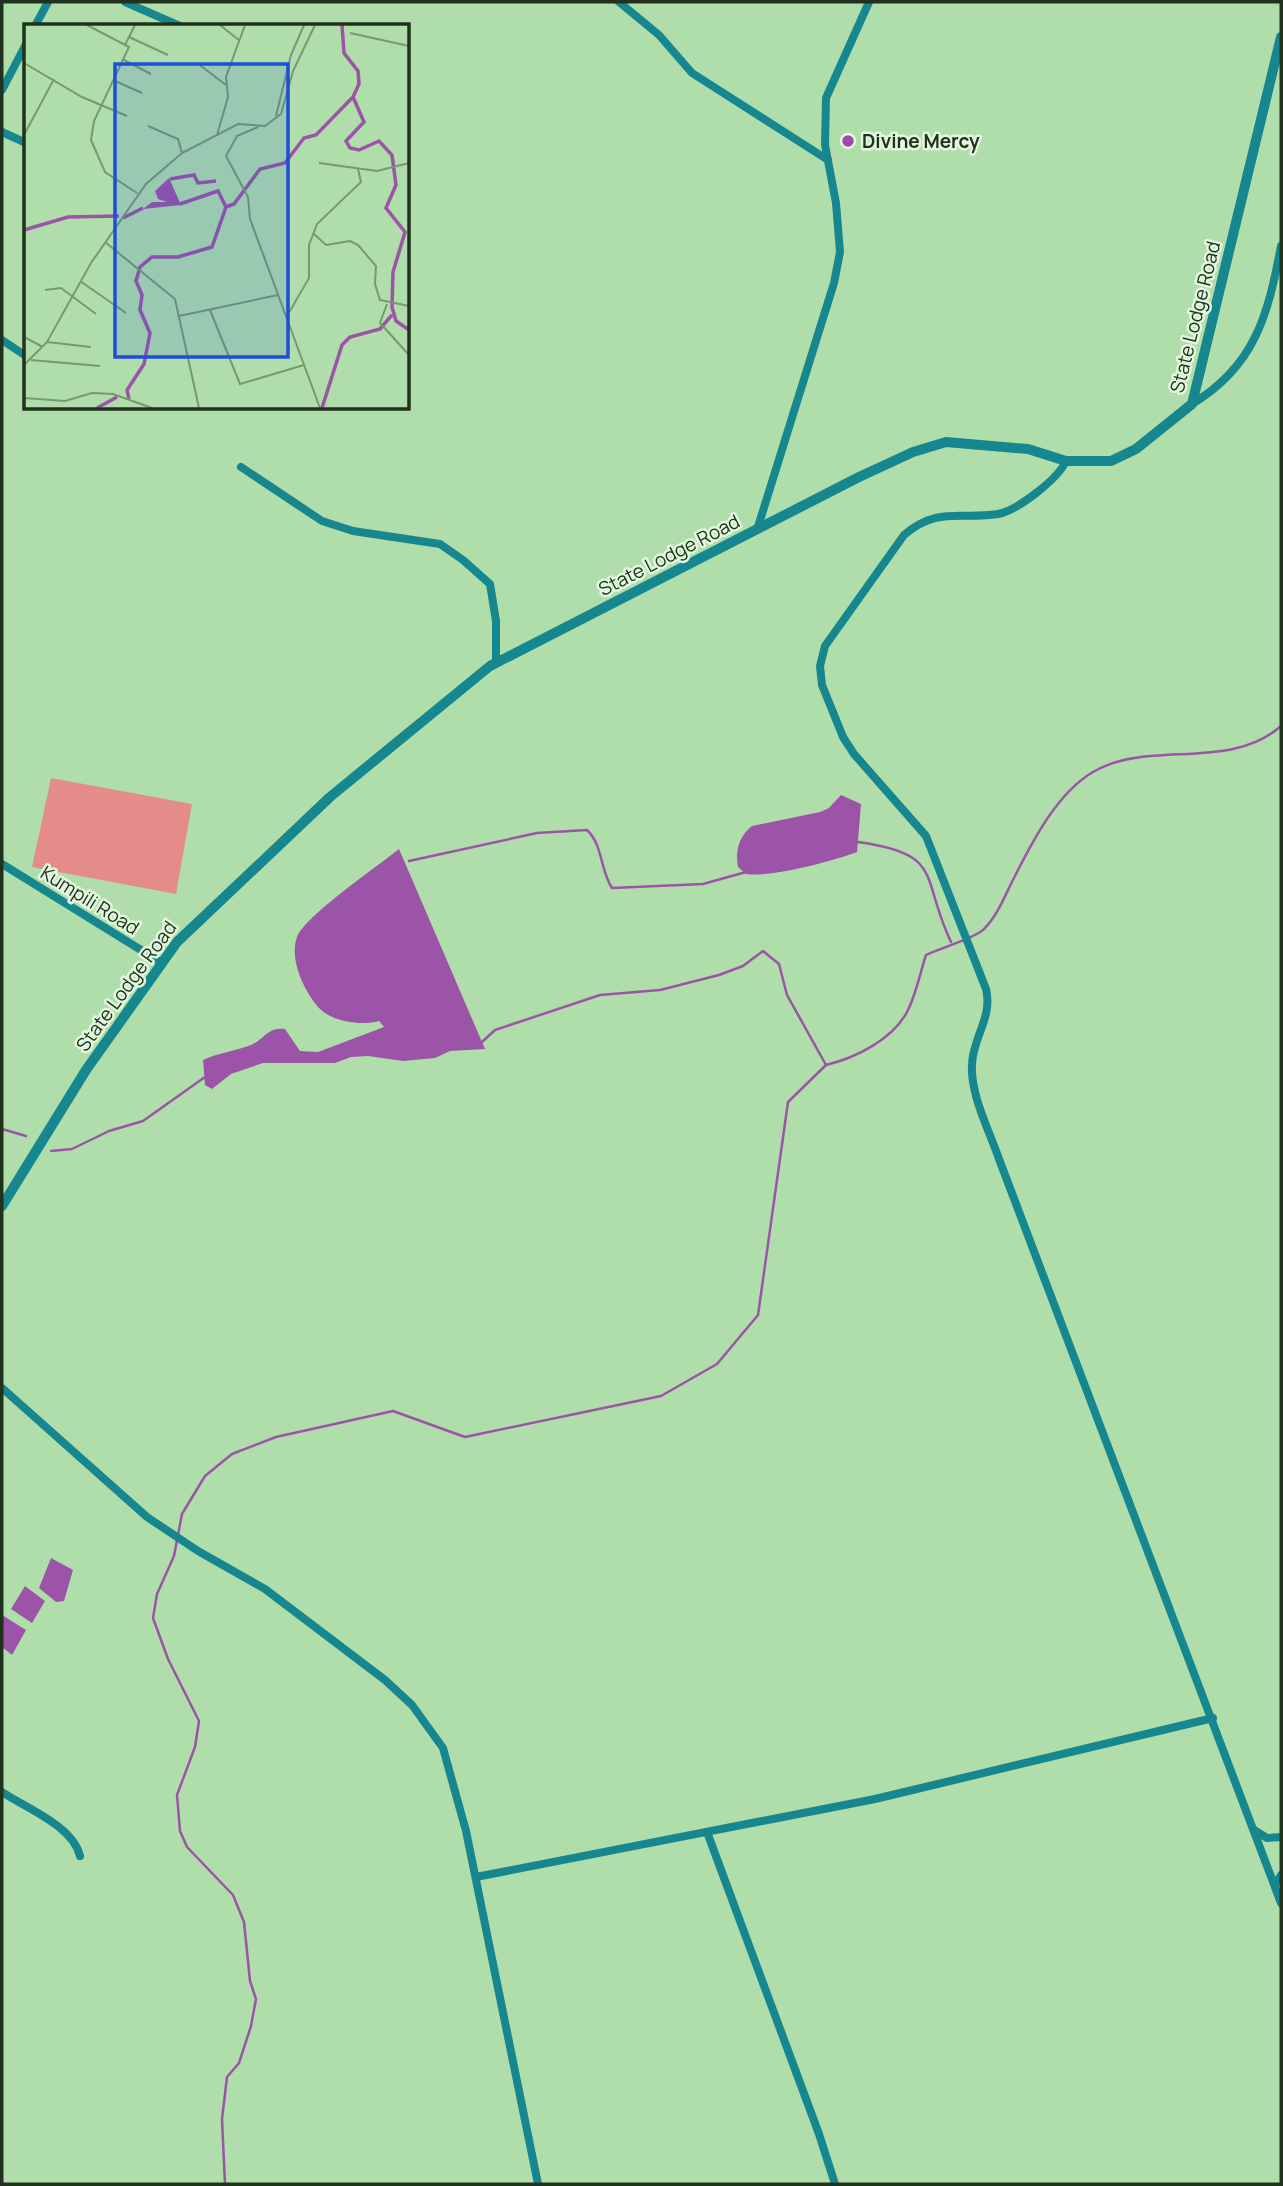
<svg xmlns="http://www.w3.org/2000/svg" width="1283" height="2186" font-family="Manrope,sans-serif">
  <rect width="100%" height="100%" fill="#b0deaa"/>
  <polygon fill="#e48c8a" points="51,778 192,804 176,894 32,867"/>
  <g fill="#9b54a7">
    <path d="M841,795l20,9 -4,48c-24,9 -87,26 -111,22l-8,-7c-3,-16 1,-31 14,-41l68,-14 9,-4z"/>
    <path d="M399,849l86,200 -35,2 -15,7 -32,3 -35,-5 -17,1 -16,6h-72l-32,11 -19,15 -7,-4 -2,-25c15,-7 32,-9 48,-15 14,-6 16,-18 34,-16l15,22 18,1 66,-25 -5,-6c-18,5 -48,1 -61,-14 -14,-17 -29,-47 -21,-70 8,-21 81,-71 102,-88z"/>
    <polygon points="51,1558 73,1570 64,1601 56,1602 39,1588"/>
    <polygon points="25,1586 45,1601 32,1623 11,1609"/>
    <polygon points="2,1615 26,1630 12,1655 2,1647"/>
  </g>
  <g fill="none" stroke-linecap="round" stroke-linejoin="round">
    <g stroke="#9b54a7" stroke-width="2.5">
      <path d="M858,842c87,12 62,35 93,100"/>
      <path d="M409,861l128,-28 50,-3c16,15 13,40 25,58l91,-4 43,-12"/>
      <path d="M482,1042l13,-12 105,-35 60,-5 59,-15 24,-9 20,-15 16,13 8,31 39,70c29,-7 66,-25 81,-53 9,-17 13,-39 19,-57 14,-7 50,-17 58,-26 14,-14 21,-34 30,-51 18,-36 43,-85 79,-106 56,-33 135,0 188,-46"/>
      <polyline points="2,1129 26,1136"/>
      <polyline points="51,1151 72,1149 109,1131 143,1121 205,1077"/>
      <polyline points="225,2184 222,2119 227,2077 239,2063 251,2026 256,1999 250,1981 244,1922 233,1895 187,1847 180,1831 177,1795 195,1747 199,1721 168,1659 153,1618 157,1594 174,1556 182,1514 205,1476 232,1454 276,1437 393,1411 465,1437 661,1396 717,1364 758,1315 788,1102 826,1065"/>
    </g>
    <g stroke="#17878f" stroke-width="8">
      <polyline points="125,2 180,26"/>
      <polyline points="619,2 659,35 692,73 828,160"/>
      <polyline points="35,26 48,2"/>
      <polyline points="2,90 26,44"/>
      <polyline points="2,132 26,143"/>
      <polyline points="2,340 26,356"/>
      <path d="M1192,404c63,-38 76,-89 89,-158"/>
      <path d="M1066,461c-8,18 -48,49 -68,53 -38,6 -60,-8 -94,21l-79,111 -5,20 2,19 21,52 11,17 72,82 60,153c7,28 -13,48 -14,75 -2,30 17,66 27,95l282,744"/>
      <polyline points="241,467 322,521 353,531 440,544 463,560 490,584 496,621 496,663"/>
      <polyline points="757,530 834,283 840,252 836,203 825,145 826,98 869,2"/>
      <polyline points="2,864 162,963"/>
      <polyline points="2,1388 147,1517 198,1551 265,1589 385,1680 412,1705 443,1748 466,1831 538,2184"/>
      <path d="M2,1792c24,16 71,34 78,64"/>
      <polyline points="1254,1830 1267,1838 1281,1837"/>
      <polyline points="707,1832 819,2134 835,2184"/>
      <polyline points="476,1877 875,1799 1213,1718"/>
      <polyline points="1275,1885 1281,1875"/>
    </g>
    <polyline stroke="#17878f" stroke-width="10" points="2,1206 86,1070 177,942 330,797 490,666 859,477 913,452 946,442 1028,449 1066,461 1111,461 1136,449 1192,404 1281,37"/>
  </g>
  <circle fill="#a247b1" stroke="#e1f8de" stroke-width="2.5" cx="848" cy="141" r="7"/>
  <g text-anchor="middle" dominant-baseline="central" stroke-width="5" stroke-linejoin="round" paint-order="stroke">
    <g font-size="19" font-weight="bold" fill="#20321e" stroke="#e1f8de" text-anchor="start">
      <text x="862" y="141">Divine Mercy</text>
    </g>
    <g font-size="19" fill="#20321e" stroke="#e1f8de">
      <text transform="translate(1195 317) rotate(-76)">State Lodge Road</text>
      <text transform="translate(669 555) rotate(-27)">State Lodge Road</text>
      <text transform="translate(90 900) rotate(32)">Kumpili Road</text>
      <text transform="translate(126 986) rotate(-54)">State Lodge Road</text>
    </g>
  </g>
  <g transform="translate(24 24)">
    <rect width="385" height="385" fill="#b0deaa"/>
    <path d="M145,154l12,27 -38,4 9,-7h15l-9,-3 -3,-8z" fill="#9b54a7"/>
    <path fill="none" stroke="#9b54a7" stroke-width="3.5" d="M318,1l2,28 14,18 1,13 -6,13 11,25 -18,19 4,7 9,2 20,-9 13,14 4,30 -10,23 19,24 -12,40 -1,35 4,14 13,9M146,155l24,-4 4,8 18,-2M156,180l38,-13 8,16 8,-3 26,-35 25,-6 19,-25 12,-3 36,-37M99,194l20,-10M0,206l44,-13 51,-1M105,375l-2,-9 17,-26 6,-31 -10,-23 2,-15 -6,-14 4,-14 12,-10h26l34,-10 14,-40M73,384l20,-11M298,384l20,-63 8,-8 30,-8 12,-14"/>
    <path fill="none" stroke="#769972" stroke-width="2" d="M63,1l42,22 -35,74 -3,19 14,32 32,21M196,1l20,16M326,9l59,13M105,13l39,18M101,21l10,-20M100,36l27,14M0,39l58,34 45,19M173,39l29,22M89,56l29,13M252,92l15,-61 13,-30M124,102l30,13 4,14M234,103l-21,9 -11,20 22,41 2,22 70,189M0,111l30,-56M193,111l11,-38 -2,-20 19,-52M295,139l58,8 32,-8M290,210l12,11 24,-4 8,4 18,21 -1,18 5,16 29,6M81,218l70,57 24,109M56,257l46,32M21,266l16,-2 35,26M363,280l-7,19 29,32M186,286l30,74 64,-19M155,292l99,-21M263,292l22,-38v-33l8,-21 44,-42 -3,-13M0,313l19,10M23,318l44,5M7,336l69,6M0,341l23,-23 44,-79 55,-79 36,-31 56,-29 27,2 16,-12 12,-43 22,-46M0,374l41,3 27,-8 21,1 39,14"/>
    <path fill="#1d4ed8" fill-opacity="0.15" stroke="#1d4ed8" stroke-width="3.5" d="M91,40h173v293h-173z"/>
    <rect width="385" height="385" fill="none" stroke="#20321e" stroke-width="3.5"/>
  </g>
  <rect width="1283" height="2186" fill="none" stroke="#20321e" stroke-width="7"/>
</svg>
